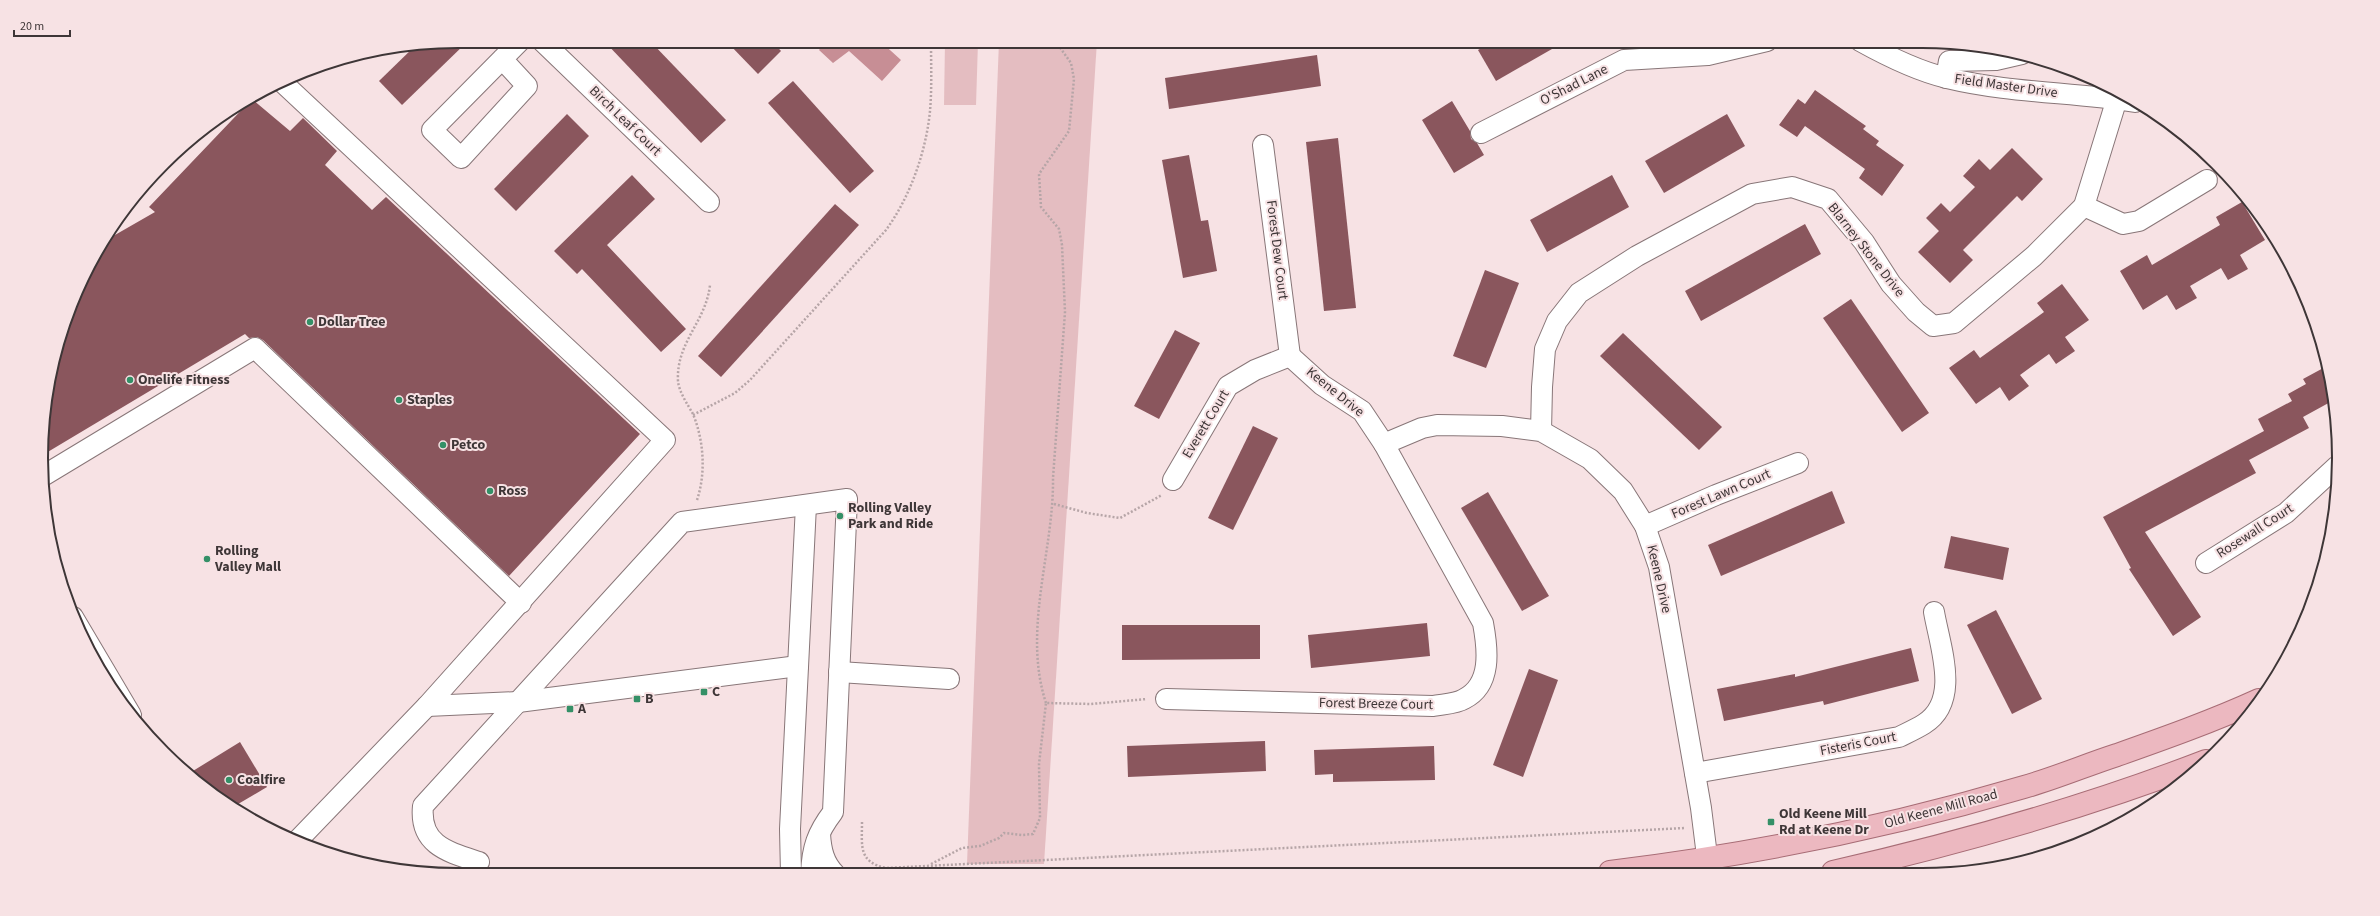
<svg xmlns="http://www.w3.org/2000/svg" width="2380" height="916" font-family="'Source Sans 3',sans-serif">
  <rect width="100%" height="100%" fill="#f7e2e4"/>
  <g fill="#e4bdc1">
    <polygon points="945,41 978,41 976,105 944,105"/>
    <polygon points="999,41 1097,41 1044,864 967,864"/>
  </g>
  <polygon fill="#c78e95" points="826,41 880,41 901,60 882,81 849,51 833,63 819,50"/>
  <g fill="#8a565d">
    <polygon points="468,41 402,105 379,81 416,45"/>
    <polygon points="604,41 650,41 726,120 701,143"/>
    <polygon points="726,41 772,41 781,51 758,74"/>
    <polygon points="1494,41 1566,41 1496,81 1478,50"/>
    <polygon points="1317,55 1321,86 1169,109 1165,78"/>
    <polygon points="793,81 874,171 850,193 768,103"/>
    <polygon points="1815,90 1866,126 1863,129 1879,141 1876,145 1904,165 1882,196 1859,178 1865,169 1805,126 1797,137 1779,125 1798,99 1805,104"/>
    <polygon points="252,99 290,131 303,118 337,151 325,165 372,210 386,197 640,434 509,576 263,340 257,337 249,338 245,334 41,456 45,403 63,324 97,250 101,243 155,212 149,207"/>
    <polygon points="1452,101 1470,131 1471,139 1477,143 1484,155 1454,173 1422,120"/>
    <polygon points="567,114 589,136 516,211 494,189"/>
    <polygon points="1727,114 1745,146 1664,193 1645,161"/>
    <polygon points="1338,138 1356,308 1324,311 1306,142"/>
    <polygon points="2012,148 2043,179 2022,201 2017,196 1963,250 1973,260 1950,283 1918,252 1939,231 1926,218 1941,203 1950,212 1975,187 1963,176 1979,159 1990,170"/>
    <polygon points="1189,155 1201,221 1208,220 1217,271 1183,278 1162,160"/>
    <polygon points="632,175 655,199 607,245 686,329 661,352 582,269 577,274 554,251"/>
    <polygon points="1612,175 1629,207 1547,252 1530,220"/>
    <polygon points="2242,202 2265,240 2240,255 2248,269 2228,280 2221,268 2190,286 2197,298 2176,310 2167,295 2143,310 2120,271 2147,255 2152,265 2220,225 2216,217"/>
    <polygon points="835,204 859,225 721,377 698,356"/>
    <polygon points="1805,224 1821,254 1701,321 1685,291"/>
    <polygon points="1485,270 1519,283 1486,368 1453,356"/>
    <polygon points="2062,284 2089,320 2065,337 2075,351 2056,364 2049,354 2020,375 2029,386 2009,401 2000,387 1976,404 1949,368 1974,350 1980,358 2044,312 2037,303"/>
    <polygon points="1851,299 1929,413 1902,432 1823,318"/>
    <polygon points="1175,330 1200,343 1159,419 1134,406"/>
    <polygon points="1623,333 1722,427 1699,450 1600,356"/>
    <polygon points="2327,366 2334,400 2303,417 2309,428 2249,460 2256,473 2145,532 2201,617 2173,636 2129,569 2131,568 2103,517 2264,431 2258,419 2292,401 2288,394 2306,384 2303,379"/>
    <polygon points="1253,426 1278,438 1233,530 1208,518"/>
    <polygon points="1832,491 1845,523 1721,576 1708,545"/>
    <polygon points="1488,492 1549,596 1522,611 1461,508"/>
    <polygon points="1951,536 2009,548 2003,580 1944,568"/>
    <polygon points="1996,610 2042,699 2012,714 1967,625"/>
    <polygon points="1427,623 1430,656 1311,668 1308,635"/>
    <polygon points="1122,625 1260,625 1260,659 1122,660"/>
    <polygon points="1911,648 1919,681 1824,705 1823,701 1724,721 1717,689 1795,674 1795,677"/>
    <polygon points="1529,669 1558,680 1523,777 1493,765"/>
    <polygon points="1265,741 1266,771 1128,777 1127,746"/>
    <polygon points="240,742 267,787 233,807 204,789 188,774"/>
    <polygon points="1434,746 1435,780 1333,782 1333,774 1315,775 1314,750"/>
  </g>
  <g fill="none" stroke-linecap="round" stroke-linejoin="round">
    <defs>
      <g id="minor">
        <polyline points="542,41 709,202"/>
        <path d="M1860,41c27,15 57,30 87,37 62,15 126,14 188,24"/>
        <polyline points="502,59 527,86 461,158 432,130 520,41"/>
        <polyline points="1946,78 1949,61 1996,60 2022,54"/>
        <polyline points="282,82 665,440 427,706 297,841"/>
        <polyline points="1481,133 1624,60 1708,55 1767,41"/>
        <polyline points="1263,145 1290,356"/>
        <polyline points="2084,206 2123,224 2139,221 2207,180"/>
        <polyline points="1290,356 1322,385 1362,411 1384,444 1422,428 1437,425 1502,426 1541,431 1590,459 1623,491 1645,526 1659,567 1701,808 1709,872"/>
        <polyline points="1541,431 1542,387 1545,349 1557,321 1579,293 1637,256 1752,194 1792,187 1828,199 1864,242 1891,284 1916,312 1933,326 1954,323 2034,256 2084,206 2119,92"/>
        <polyline points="43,476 255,348 521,603"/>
        <polyline points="1173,480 1228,386 1255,370 1290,356"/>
        <polyline points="1645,526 1716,495 1798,463"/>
        <polyline points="2206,563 2286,513 2337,466"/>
        <polyline points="73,617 131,715"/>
        <polyline points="839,672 949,679"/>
        <path d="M1166,699l267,7c10,-2 23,-2 31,-7 28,-14 24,-49 19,-76l-99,-179"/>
        <polyline points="427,706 518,702 798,666"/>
        <path d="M1695,773l204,-36c8,-4 17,-8 25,-13 37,-23 16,-77 10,-112"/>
        <path d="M820,834c1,16 4,29 15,40"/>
        <path d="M479,862c-31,-10 -60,-17 -56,-56l259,-284 165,-23 -14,313c-16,21 -21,36 -22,62"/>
        <polyline points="791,874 790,829 806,505"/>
      </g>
      <g id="major">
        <path d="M1610,872c140,-17 279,-45 414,-85 32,-9 62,-22 93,-32 48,-17 96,-34 142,-55"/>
        <path d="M1833,872c127,-29 251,-64 373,-111"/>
      </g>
    </defs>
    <use href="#minor" stroke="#887678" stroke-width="22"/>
    <use href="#major" stroke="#a76c75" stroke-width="24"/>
    <g stroke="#b6a5a7" stroke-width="2.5" stroke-dasharray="2 2" stroke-linecap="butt">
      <path d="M693,415l42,-22 15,-13 136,-150c24,-33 40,-78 44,-119 2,-23 1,-47 1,-70"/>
      <path d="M697,500c9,-27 7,-59 -4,-86 -5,-9 -14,-22 -15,-33 -2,-39 28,-59 32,-96"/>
      <polyline points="1054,504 1087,513 1120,518 1162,495"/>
      <path d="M1046,703c-24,-73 8,-152 7,-225l12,-166 -3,-67 -3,-16 -18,-22 -2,-33 30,-43 5,-52 -3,-16 -10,-14 -1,-8"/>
      <path d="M862,822c0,24 -4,40 24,46l799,-40"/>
      <polyline points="931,864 962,848 980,846 999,838 1004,833 1022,835 1033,834 1040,818 1039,764 1046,703 1091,704 1147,699"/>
    </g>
    <use href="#minor" stroke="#fff" stroke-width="20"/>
    <use href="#major" stroke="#ecb8c0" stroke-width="22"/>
  </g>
  <g fill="#349067" stroke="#f7e2e4" stroke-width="1.5">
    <circle cx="310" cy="322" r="4"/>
    <circle cx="130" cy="380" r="4"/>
    <circle cx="399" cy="400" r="4"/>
    <circle cx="443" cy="445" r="4"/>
    <circle cx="490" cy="491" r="4"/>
    <circle cx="840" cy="516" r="4"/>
    <circle cx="207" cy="559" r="4"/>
    <rect x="700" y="688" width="8" height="8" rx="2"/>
    <rect x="633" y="695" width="8" height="8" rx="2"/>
    <rect x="566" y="705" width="8" height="8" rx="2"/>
    <circle cx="229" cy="780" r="4"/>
    <rect x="1767" y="818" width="8" height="8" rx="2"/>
  </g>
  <g text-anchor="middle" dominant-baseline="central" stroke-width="4" stroke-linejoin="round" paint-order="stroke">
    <g font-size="14" fill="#3e3637" stroke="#f7e2e4">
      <text transform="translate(1574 85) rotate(-27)">O'Shad Lane</text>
      <text transform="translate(2006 86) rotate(8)">Field Master Drive</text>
      <text transform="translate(625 121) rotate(44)">Birch Leaf Court</text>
      <text transform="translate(1277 250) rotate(83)">Forest Dew Court</text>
      <text transform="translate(1866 250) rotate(52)">Blarney Stone Drive</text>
      <text transform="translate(1335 392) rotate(39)">Keene Drive</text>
      <text transform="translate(1206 424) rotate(-59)">Everett Court</text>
      <text transform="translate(1721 494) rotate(-23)">Forest Lawn Court</text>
      <text transform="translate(2255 531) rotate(-33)">Rosewall Court</text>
      <text transform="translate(1659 579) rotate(77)">Keene Drive</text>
      <text transform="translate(1376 704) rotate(1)">Forest Breeze Court</text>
      <text transform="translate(1858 744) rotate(-11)">Fisteris Court</text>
      <text transform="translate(1941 809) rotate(-15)">Old Keene Mill Road</text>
    </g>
    <g font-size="14" font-weight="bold" fill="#3e3637" stroke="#f7e2e4" text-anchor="start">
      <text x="318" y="322">Dollar Tree</text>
      <text x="138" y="380">Onelife Fitness</text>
      <text x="407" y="400">Staples</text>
      <text x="451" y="445">Petco</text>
      <text x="498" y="491">Ross</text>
      <text x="848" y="508">Rolling Valley<tspan x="848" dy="16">Park and Ride</tspan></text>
      <text x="215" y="551">Rolling<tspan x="215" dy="16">Valley Mall</tspan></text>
      <text x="712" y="692">C</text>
      <text x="645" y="699">B</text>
      <text x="578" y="709">A</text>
      <text x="237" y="780">Coalfire</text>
      <text x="1779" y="814">Old Keene Mill<tspan x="1779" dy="16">Rd at Keene Dr</tspan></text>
    </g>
  </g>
  <path d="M0 0H2380V916H0ZM458 48H1922A410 410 0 0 1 2332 458V458A410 410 0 0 1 1922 868H458A410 410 0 0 1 48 458V458A410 410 0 0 1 458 48Z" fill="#f7e2e4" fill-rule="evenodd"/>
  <path fill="none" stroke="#3e3637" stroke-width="2" d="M458 48H1922A410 410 0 0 1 2332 458V458A410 410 0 0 1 1922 868H458A410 410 0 0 1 48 458V458A410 410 0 0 1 458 48Z"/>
  <path d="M14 30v6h56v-6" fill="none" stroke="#3e3637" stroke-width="2"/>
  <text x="20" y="30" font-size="12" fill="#3e3637" stroke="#f7e2e4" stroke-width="3" paint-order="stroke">20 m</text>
</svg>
